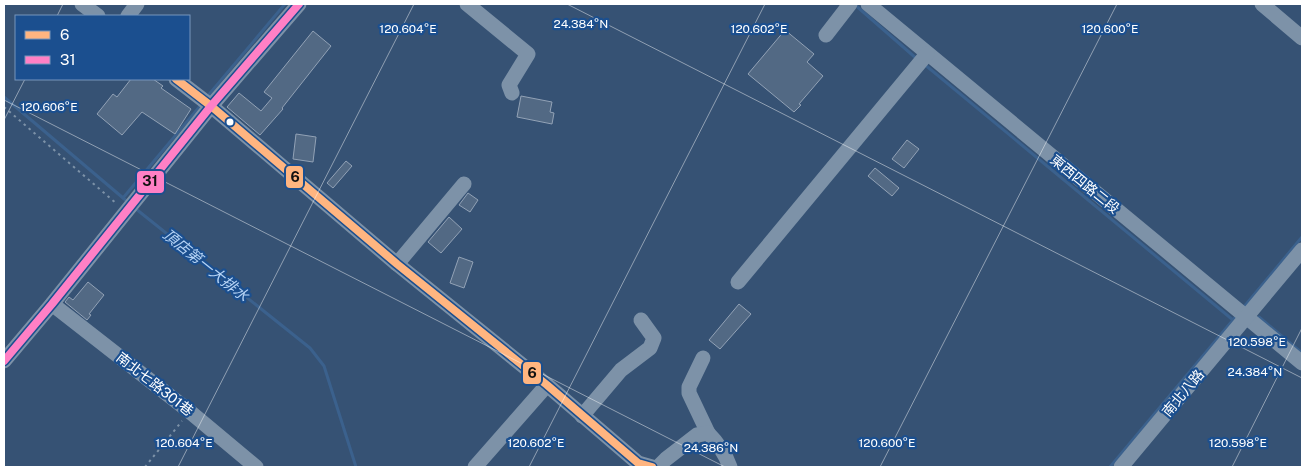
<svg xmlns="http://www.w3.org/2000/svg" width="1306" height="471" font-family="'Public Sans','Noto Sans TC',sans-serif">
  <rect width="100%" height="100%" fill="#365274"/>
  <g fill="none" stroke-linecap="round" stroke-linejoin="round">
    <g stroke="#3b618d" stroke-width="3">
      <polyline points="854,4 917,59"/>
      <polyline points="924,64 1233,320"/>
      <polyline points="4,97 129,203"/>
      <polyline points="206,98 285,4"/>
      <polyline points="123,198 201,105"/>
      <polyline points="136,209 310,348 324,366 356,467"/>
      <polyline points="1243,308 1302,237"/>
      <polyline points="1259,317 1302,353"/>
      <polyline points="1110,467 1238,314"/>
    </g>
  </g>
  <g fill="#526984" stroke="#92a2b6">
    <polygon points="785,30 814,54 807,62 823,76 799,104 801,105 794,112 748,74"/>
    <polygon points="313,31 331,46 282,108 283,109 260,135 227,107 239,93 261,111 272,98 264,92"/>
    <polygon points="131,79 153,79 163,86 161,88 191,109 175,134 142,112 122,135 97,114 113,94 117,97"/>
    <polygon points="521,96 552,102 550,112 554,113 552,124 517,117"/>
    <polygon points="296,134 316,137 313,162 293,159"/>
    <polygon points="907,140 919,149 904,168 892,159"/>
    <polygon points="346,161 352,166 333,188 327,183"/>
    <polygon points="875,168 899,188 892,196 868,176"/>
    <polygon points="468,193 478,200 470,212 459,205"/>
    <polygon points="449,217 462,229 441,253 428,242"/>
    <polygon points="459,257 473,262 464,288 450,283"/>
    <polygon points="88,282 104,295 89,314 91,315 87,320 65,302 69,297 73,300"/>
    <polygon points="739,304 751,314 720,349 709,340"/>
  </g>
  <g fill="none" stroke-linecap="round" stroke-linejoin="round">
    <g stroke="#7d92a8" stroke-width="2" stroke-dasharray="2.5 4" stroke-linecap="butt">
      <polyline points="4,107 117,204"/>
      <polyline points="145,467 182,421"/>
    </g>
    <g stroke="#7d92a8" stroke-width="15">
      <polyline points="82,4 98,16"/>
      <polyline points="467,4 528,54 509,85 512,93"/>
      <polyline points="868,4 1302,363"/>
      <polyline points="1262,4 1302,38"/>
      <polyline points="128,16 137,4"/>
      <polyline points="826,35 850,4"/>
      <polyline points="176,79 211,106 397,264 547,385 638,463 652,467"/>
      <polyline points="397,264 464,184"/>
      <polyline points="738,282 927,54"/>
      <polyline points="52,304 189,411 256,467"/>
      <polyline points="703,358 689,387 689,393 708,433"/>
      <polyline points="4,361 52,304 211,106 299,4"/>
      <polyline points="582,416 621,370 650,348 654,338 641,320"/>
      <polyline points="475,467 547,385"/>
      <path d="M658,467l8,-8 31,-24 11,-2c10,10 17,20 22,34"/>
      <polyline points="1121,467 1302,250"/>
    </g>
    <defs>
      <polyline id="bus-1" points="176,79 211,106 397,264 547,385 638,463 652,467"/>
      <polyline id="bus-2" points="4,361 52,304 211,106 299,4"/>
    </defs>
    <use href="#bus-1" stroke="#1b4f8f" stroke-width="11"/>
    <use href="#bus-2" stroke="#1b4f8f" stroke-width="11"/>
    <use href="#bus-1" stroke="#ffb580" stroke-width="8"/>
    <use href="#bus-2" stroke="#ff80c5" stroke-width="8"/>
  </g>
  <path fill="none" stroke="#fff" stroke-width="1" stroke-opacity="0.45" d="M567,4l735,374M57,16l6,-12M4,100l721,367M4,120l21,-41M178,467l236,-463M529,467l236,-463M880,467l237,-463M1232,467l70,-139"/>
  <circle fill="#fff" stroke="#1b4f8f" stroke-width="2" cx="230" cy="122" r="4.5"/>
  <g text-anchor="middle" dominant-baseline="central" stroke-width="4.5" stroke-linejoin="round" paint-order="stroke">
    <g font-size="14" fill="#fff" stroke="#1b4f8f">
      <text transform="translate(1085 184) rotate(39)">東西四路二段</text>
      <text transform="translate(155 384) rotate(38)">南北七路301巷</text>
      <text transform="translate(1183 393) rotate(-50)">南北八路</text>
    </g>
    <g font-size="15" font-style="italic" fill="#b5d3f5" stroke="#1b4f8f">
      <text transform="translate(206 265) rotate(39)">頂店第一大排水</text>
    </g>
  </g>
  <g font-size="12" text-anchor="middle" fill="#fff" stroke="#1b4f8f" stroke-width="4.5" stroke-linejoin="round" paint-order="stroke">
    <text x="581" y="28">24.384°N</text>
    <text x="408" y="33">120.604°E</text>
    <text x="759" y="33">120.602°E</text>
    <text x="1110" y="33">120.600°E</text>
    <text x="49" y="111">120.606°E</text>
    <text x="1257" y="346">120.598°E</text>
    <text x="1255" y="376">24.384°N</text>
    <text x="184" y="447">120.604°E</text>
    <text x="536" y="447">120.602°E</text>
    <text x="887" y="447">120.600°E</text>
    <text x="1238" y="447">120.598°E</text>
    <text x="711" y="452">24.386°N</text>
  </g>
  <g stroke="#1b4f8f" stroke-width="2">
    <rect x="285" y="165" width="19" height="24" rx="5" fill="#ffb580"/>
    <rect x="136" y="170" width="29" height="24" rx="5" fill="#ff80c5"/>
    <rect x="522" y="361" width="20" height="24" rx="5" fill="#ffb580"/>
  </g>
  <g font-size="14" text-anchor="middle" font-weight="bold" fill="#111">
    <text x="295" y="182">6</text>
    <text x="150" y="186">31</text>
    <text x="532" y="378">6</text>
  </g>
  <rect width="1306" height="471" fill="none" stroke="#ffffff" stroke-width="10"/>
  <rect x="15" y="15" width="175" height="65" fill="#1b4f8f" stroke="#7695bc"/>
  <rect x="25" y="31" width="25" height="8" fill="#ffb580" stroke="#7695bc"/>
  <text x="60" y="40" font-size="15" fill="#ffffff">6</text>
  <rect x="25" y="56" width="25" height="8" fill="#ff80c5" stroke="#7695bc"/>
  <text x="60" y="65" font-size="15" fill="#ffffff">31</text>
</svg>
